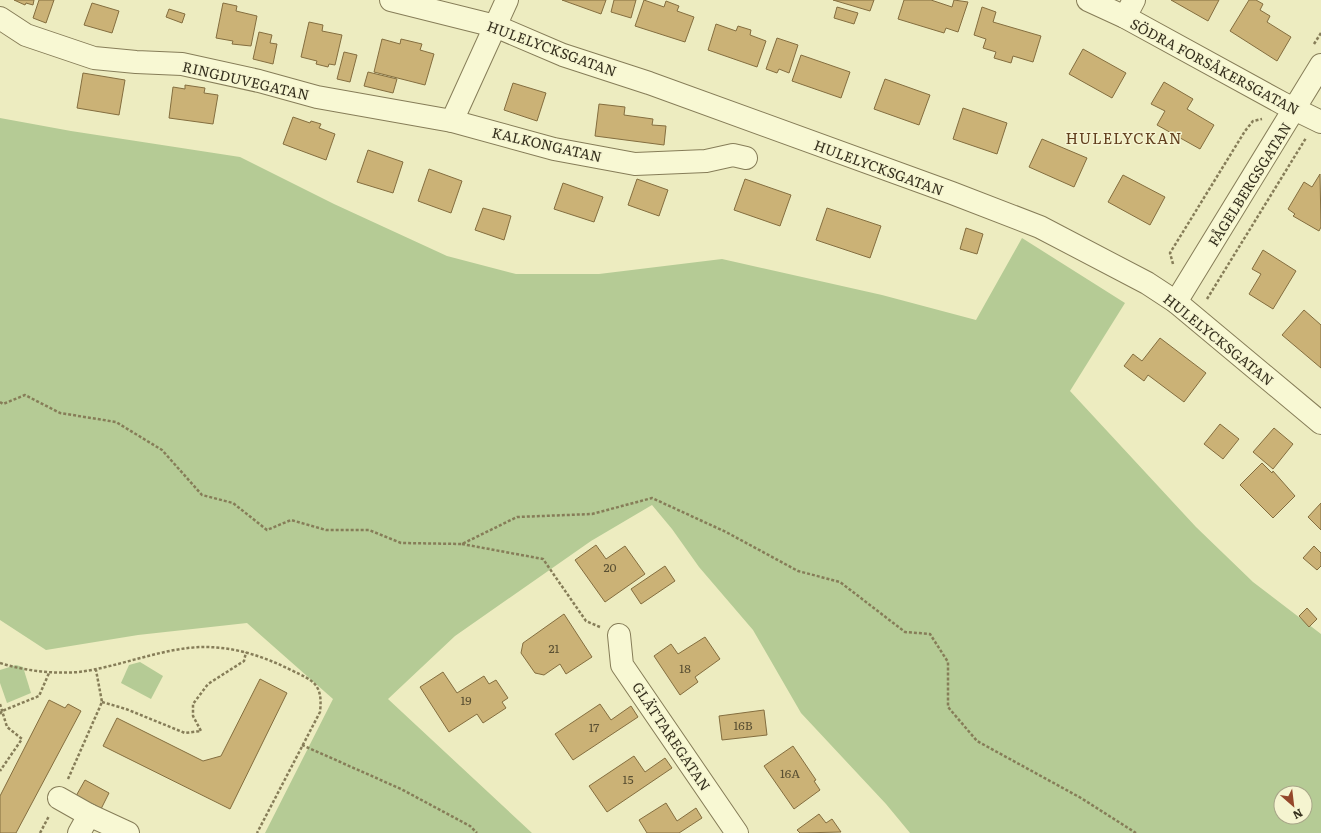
<svg xmlns="http://www.w3.org/2000/svg" width="1321" height="833" font-family="Literata,serif">
  <rect width="100%" height="100%" fill="#edecc0"/>
  <g fill="#b5cb95" fill-rule="evenodd">
    <path d="M0,118l71,13 169,26 94,47 113,52 69,18h83l123,-15 160,36 94,25 46,-82 103,65 -55,88 126,136 57,55 68,52v199h-411l-24,-29 -85,-91 -48,-83 -54,-63 -27,-38 -20,-24 -61,36 -136,95 -67,63 144,134h-267l68,-134 -86,-76 -109,12 -92,15 -46,-30zM1281,793h24v24h-24z"/>
    <polygon points="140,662 163,676 151,699 121,683 129,665"/>
    <polygon points="16,665 23,667 31,693 7,703 0,683 0,670"/>
  </g>
  <g fill="#cbb276" stroke="#846e3f">
    <polygon points="14,0 34,0 33,5 26,3 25,5"/>
    <polygon points="39,0 54,0 46,23 33,18"/>
    <polygon points="562,0 606,0 601,14"/>
    <polygon points="614,0 636,0 631,18 611,12"/>
    <polygon points="644,0 664,7 666,1 679,6 677,11 694,17 685,42 635,26"/>
    <polygon points="833,0 874,0 870,11"/>
    <polygon points="904,0 931,0 952,7 954,0 968,2 958,32 946,28 944,33 898,19"/>
    <polygon points="1171,0 1219,0 1208,21"/>
    <polygon points="1249,0 1256,0 1263,4 1260,10 1270,16 1267,22 1291,37 1277,61 1230,31"/>
    <polygon points="92,3 119,11 112,33 84,25"/>
    <polygon points="223,3 237,6 236,11 257,16 251,46 232,44 233,41 216,38"/>
    <polygon points="837,7 858,13 854,24 834,18"/>
    <polygon points="982,7 996,12 993,22 1041,36 1033,62 1013,56 1011,63 994,58 996,52 983,48 986,39 974,35"/>
    <polygon points="169,9 185,14 182,23 166,17"/>
    <polygon points="309,22 323,25 322,31 342,35 335,65 329,64 328,67 316,64 317,61 301,57"/>
    <polygon points="716,24 736,31 738,26 751,30 750,35 766,41 757,67 708,50"/>
    <polygon points="259,32 272,35 270,43 277,44 273,64 253,59"/>
    <polygon points="777,38 798,45 789,73 779,69 777,73 766,69"/>
    <polygon points="382,39 400,44 401,39 422,44 420,50 434,54 425,85 374,72"/>
    <polygon points="1083,49 1126,73 1112,98 1069,74"/>
    <polygon points="344,52 357,55 350,82 337,79"/>
    <polygon points="801,55 850,72 841,98 792,81"/>
    <polygon points="368,72 397,79 393,93 364,86"/>
    <polygon points="83,73 125,80 119,115 77,108"/>
    <polygon points="885,79 930,95 919,125 874,109"/>
    <polygon points="1164,82 1193,99 1187,109 1214,125 1200,149 1157,125 1165,111 1151,104"/>
    <polygon points="513,83 546,93 537,121 504,110"/>
    <polygon points="185,85 205,88 204,93 218,95 213,124 169,118 173,87 185,89"/>
    <polygon points="599,104 625,107 624,115 653,119 652,125 666,126 664,145 595,136"/>
    <polygon points="963,108 1007,123 997,154 953,139"/>
    <polygon points="293,117 310,123 311,121 321,124 319,128 335,134 326,160 283,144"/>
    <polygon points="1042,139 1087,158 1074,187 1029,167"/>
    <polygon points="368,150 403,162 393,193 357,182"/>
    <polygon points="429,169 462,181 451,213 418,201"/>
    <polygon points="1320,174 1321,227 1319,231 1293,216 1295,214 1288,209 1304,182 1312,187"/>
    <polygon points="1123,175 1165,197 1150,225 1108,202"/>
    <polygon points="637,179 668,190 659,216 628,205"/>
    <polygon points="745,179 791,195 780,226 734,210"/>
    <polygon points="563,183 603,197 594,222 554,209"/>
    <polygon points="483,208 511,216 504,240 475,230"/>
    <polygon points="827,208 881,226 870,258 816,240"/>
    <polygon points="966,228 983,234 977,254 960,249"/>
    <polygon points="1263,250 1296,271 1273,309 1249,294 1261,274 1252,269"/>
    <polygon points="1304,310 1321,325 1321,368 1282,335"/>
    <polygon points="1160,338 1206,373 1184,402 1148,375 1144,381 1124,366 1133,354 1142,361"/>
    <polygon points="1220,424 1239,439 1223,459 1204,444"/>
    <polygon points="1274,428 1293,444 1273,469 1253,452"/>
    <polygon points="1262,463 1272,473 1273,471 1295,496 1273,518 1240,485"/>
    <polygon points="1321,503 1321,530 1308,517"/>
    <polygon points="596,545 606,559 625,546 645,574 605,602 575,560"/>
    <polygon points="1314,546 1321,553 1321,566 1317,570 1303,558"/>
    <polygon points="665,566 675,581 641,604 631,589"/>
    <polygon points="1307,608 1317,619 1309,627 1299,616"/>
    <polygon points="564,614 592,657 566,674 560,664 544,675 535,673 521,653 523,643"/>
    <polygon points="705,637 720,659 695,677 698,682 680,695 654,656 671,644 678,654"/>
    <polygon points="443,672 457,693 484,676 489,684 496,680 508,698 502,702 506,708 483,723 477,714 449,732 420,687"/>
    <polygon points="260,679 287,693 230,809 103,746 117,718 203,761 221,756"/>
    <polygon points="49,700 65,708 68,704 81,711 16,833 0,833 0,796"/>
    <polygon points="600,704 611,720 631,706 638,717 573,760 555,734"/>
    <polygon points="764,710 767,735 722,740 719,716"/>
    <polygon points="793,746 816,780 814,781 820,790 794,809 764,766"/>
    <polygon points="634,756 645,772 665,758 672,768 607,812 589,786"/>
    <polygon points="85,780 109,793 101,809 76,796"/>
    <polygon points="666,803 677,821 696,808 702,818 679,833 647,833 639,820"/>
    <polygon points="819,814 826,823 832,819 841,832 800,833 797,830"/>
  </g>
  <g fill="none" stroke-linecap="round" stroke-linejoin="round">
    <defs>
      <g id="minor">
        <polyline points="391,0 495,26 563,55 649,83 952,193 1040,227 1147,283 1176,302 1321,423"/>
        <polyline points="507,0 452,121 554,149 635,164 706,161 733,155 746,158"/>
        <polyline points="1088,0 1125,17 1282,103 1321,122"/>
        <polyline points="1125,17 1134,0"/>
        <polyline points="0,18 26,35 94,58 136,62 182,64 259,81 317,97 452,121"/>
        <polyline points="1176,302 1321,65"/>
        <polyline points="619,635 622,665 737,833"/>
        <polyline points="59,798 89,815"/>
        <polyline points="79,833 89,815 128,833"/>
      </g>
    </defs>
    <use href="#minor" stroke="#867d58" stroke-width="24"/>
    <g stroke="#867d58" stroke-width="2.5" stroke-dasharray="3 2" stroke-linecap="butt">
      <polyline points="1314,44 1321,33"/>
      <polyline points="1173,264 1170,253 1245,131 1253,121 1262,119"/>
      <polyline points="1207,299 1306,138"/>
      <polyline points="0,402 3,404 25,395 60,413 116,422 162,450 202,495 233,503 267,530 291,520 326,530 369,530 401,543 462,544 517,517 592,514 652,498 726,532 798,571 840,582 905,632 930,634 948,662 948,707 977,741 1081,798 1136,833"/>
      <polyline points="462,544 543,559 586,621 600,627"/>
      <path d="M0,663c26,8 52,11 79,9 40,-5 86,-25 125,-25 31,0 59,9 87,23 23,11 32,14 29,42l-63,121"/>
      <polyline points="102,702 126,709 185,733 201,731 193,716 193,704 208,684 244,661 246,652"/>
      <polyline points="0,704 7,727 22,739 0,771"/>
      <polyline points="0,714 2,711 39,696 49,673"/>
      <polyline points="302,745 401,789 470,826 477,833"/>
      <polyline points="68,779 102,702 96,670"/>
      <polyline points="40,833 49,816"/>
    </g>
    <use href="#minor" stroke="#f8f8d3" stroke-width="22"/>
  </g>
  <g text-anchor="middle" dominant-baseline="central" stroke-width="3" stroke-linejoin="round" paint-order="stroke">
    <g font-size="12" fill="#5a5033">
      <text x="610" y="567">20</text>
      <text x="554" y="648">21</text>
      <text x="685" y="668">18</text>
      <text x="466" y="700">19</text>
      <text x="743" y="725">16B</text>
      <text x="594" y="727">17</text>
      <text x="790" y="773">16A</text>
      <text x="628" y="779">15</text>
    </g>
    <g font-size="14" fill="#35301d" stroke="#f5f4d0">
      <text transform="translate(552 48) rotate(20)">HULELYCKSGATAN</text>
      <text transform="translate(1215 66) rotate(28)">SÖDRA FORSÅKERSGATAN</text>
      <text transform="translate(246 80) rotate(13)">RINGDUVEGATAN</text>
      <text transform="translate(547 144) rotate(13)">KALKONGATAN</text>
      <text transform="translate(879 167) rotate(20)">HULELYCKSGATAN</text>
      <text transform="translate(1249 184) rotate(-58)">FÅGELBERGSGATAN</text>
      <text transform="translate(1219 339) rotate(39)">HULELYCKSGATAN</text>
      <text transform="translate(672 736) rotate(56)">GLÄTTAREGATAN</text>
    </g>
    <g font-size="15" letter-spacing="1" fill="#613f1d" stroke="#f5f4d0">
      <text x="1124" y="137">HULELYCKAN</text>
    </g>
  </g>
  <g transform="translate(1293 805) rotate(152)"><circle r="19" fill="#f5f4d0" stroke="#a8a688"/>
  <path d="M0-3L7 15L0 10L-7 15Z" fill="#94472a"/>
  <text y="-6" font-size="11" font-weight="bold" text-anchor="middle" fill="#35301d">N</text>
  </g>
</svg>
